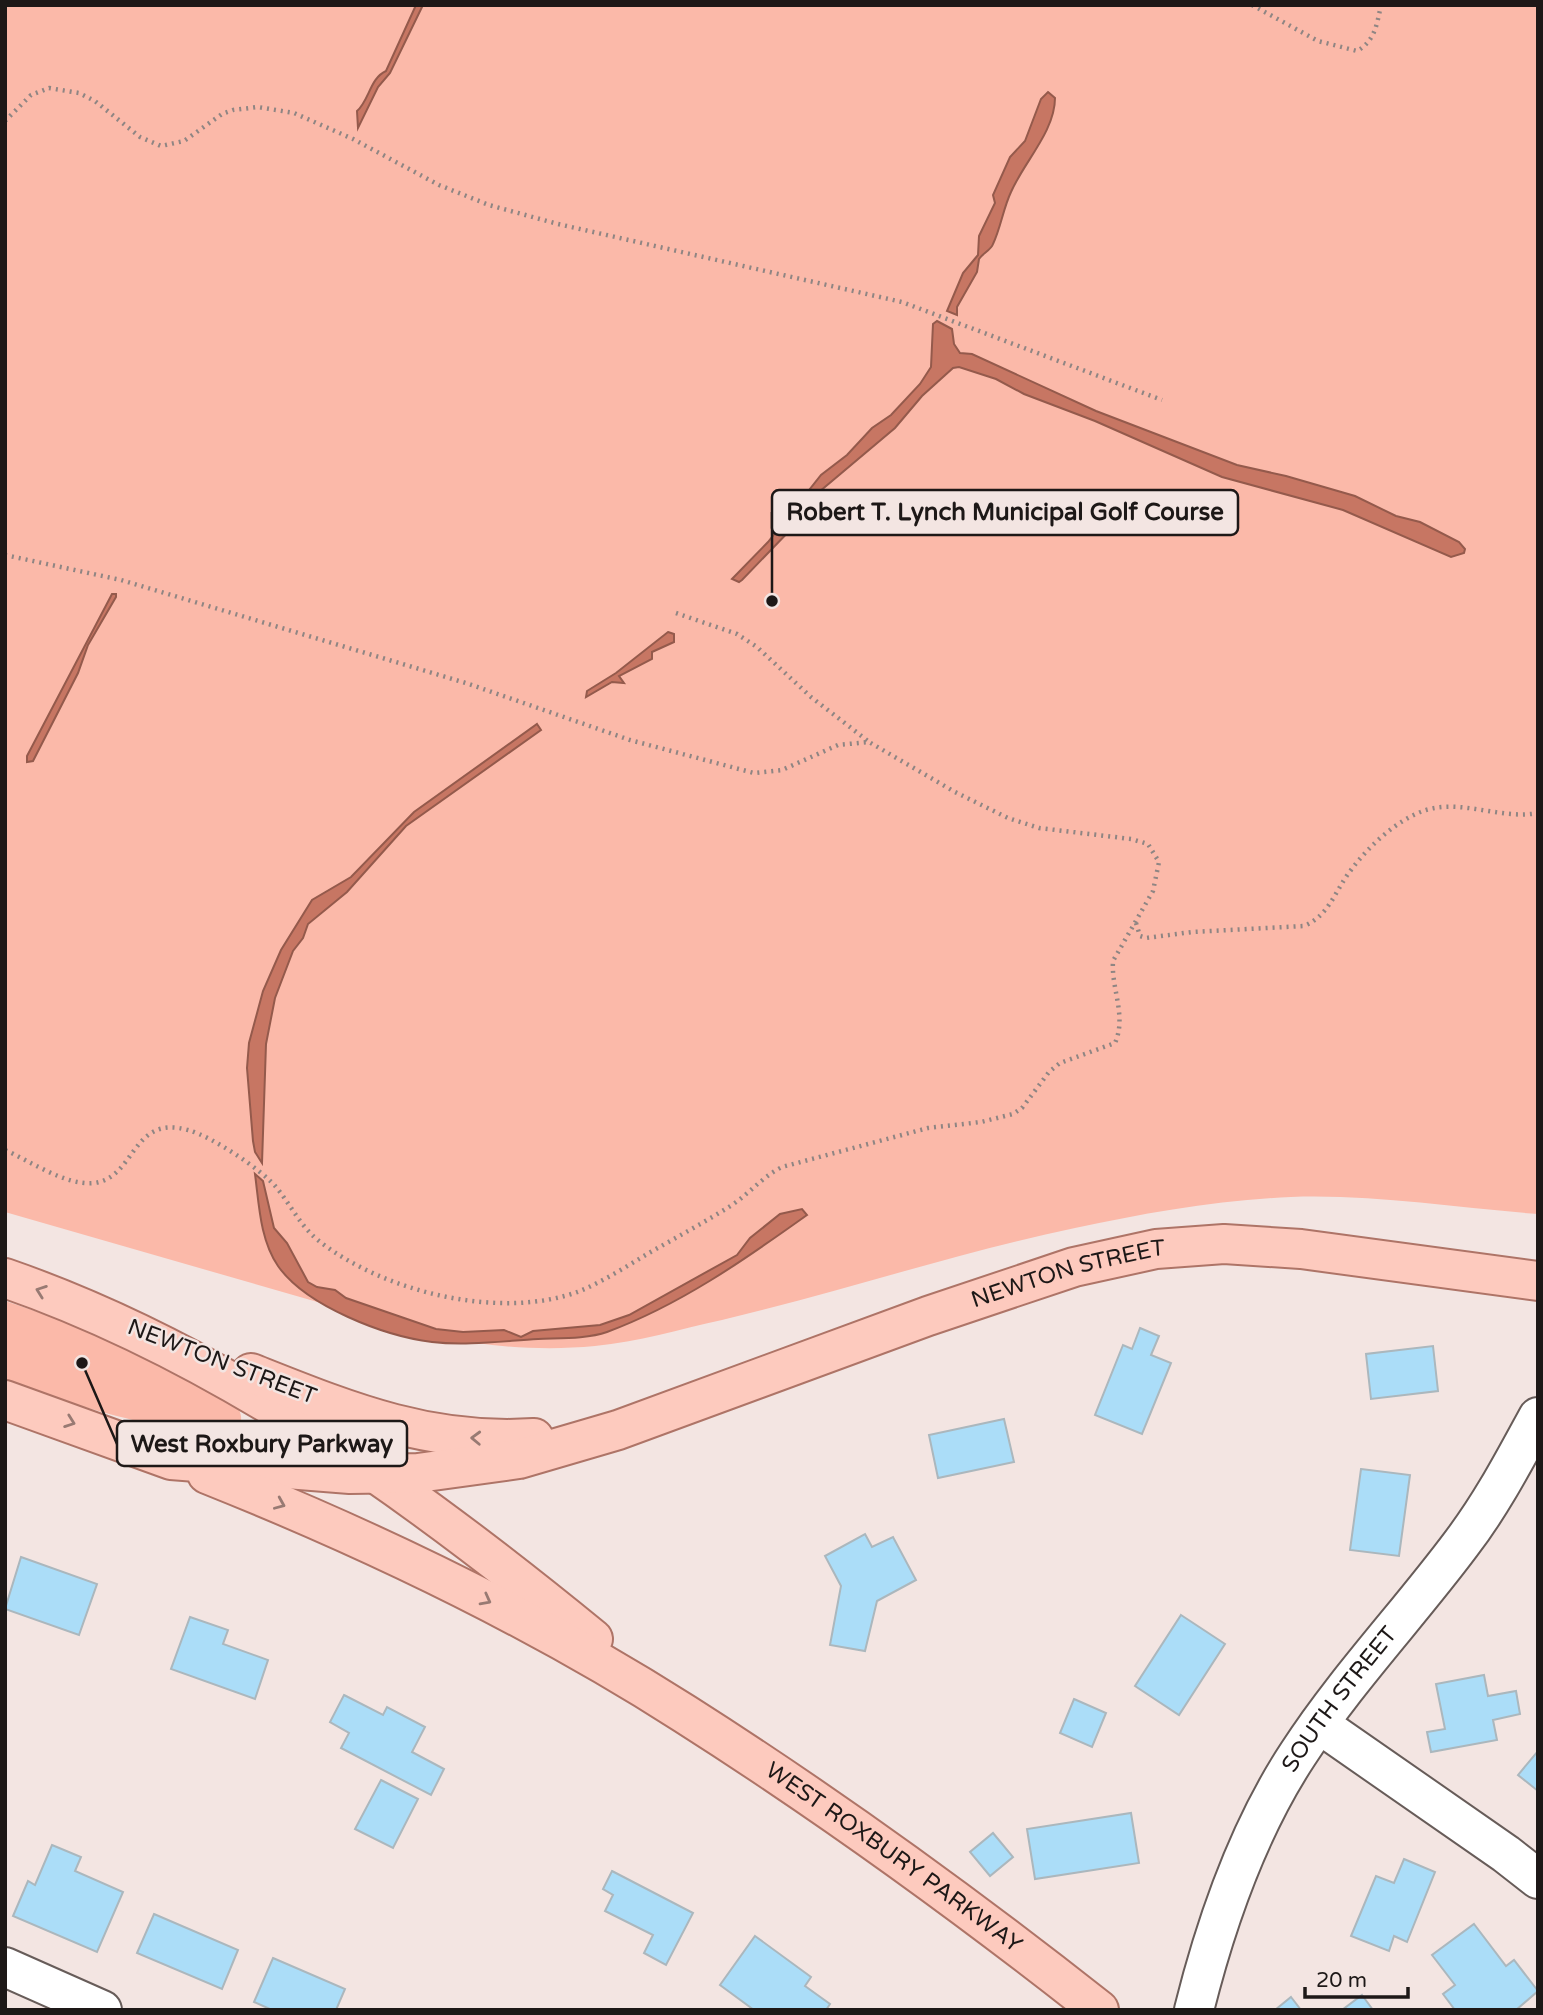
<svg xmlns="http://www.w3.org/2000/svg" width="1543" height="2015" font-family="'Varela Round',sans-serif">
  <rect width="100%" height="100%" fill="#f3e5e2"/>
  <g fill="#fbb9a9">
    <path d="M5,5h1533v1209c-82,-6 -165,-20 -247,-17 -72,3 -146,16 -216,31 -119,25 -235,64 -353,92 -42,9 -84,22 -127,26 -52,5 -104,1 -156,-9l-434,-125z"/>
    <path d="M5,1301c70,23 143,50 205,89 8,5 20,10 27,17 7,8 5,23 -5,28 -23,11 -193,-41 -227,-51z"/>
  </g>
  <g fill="#c77663" stroke="#945a4c" stroke-width="2">
    <path d="M416,5h7l-33,68 -12,14 -20,41 -1,-17c12,-10 13,-33 29,-40z"/>
    <path d="M1048,92l7,6c0,33 -31,64 -44,94 -8,17 -10,35 -18,52 -2,6 -10,9 -14,15l-2,13 -20,35v8l-10,-4 16,-38 15,-18 1,-19 16,-33 -2,-8 17,-38 15,-16 16,-42z"/>
    <polygon points="937,321 952,329 954,344 960,353 972,354 1096,411 1237,465 1286,476 1355,496 1396,516 1420,522 1459,542 1465,549 1464,553 1451,557 1343,510 1222,477 1095,421 1024,394 996,379 959,367 953,368 922,396 895,428 819,492 795,525 742,580 739,582 732,579 768,542 821,475 847,455 872,428 891,415 920,384 931,367 933,324"/>
    <polygon points="112,594 116,594 116,597 88,645 78,673 33,761 27,762 27,756"/>
    <polygon points="668,632 674,634 674,642 652,652 652,659 619,676 624,683 612,682 586,697 587,691 616,673"/>
    <polygon points="537,724 541,730 406,826 347,892 308,924 303,938 293,951 275,998 266,1044 262,1163 255,1152 253,1141 247,1068 249,1043 263,991 281,950 312,900 351,877 414,812"/>
    <path d="M255,1174l8,7 11,47 13,15 21,39 9,5 18,3 11,8 90,31 27,3 41,-2 17,7 12,-6 67,-6 29,-10 108,-60 13,-17 30,-24 22,-5 5,6c-63,45 -127,90 -200,117 -20,7 -48,6 -69,7 -35,2 -72,7 -106,3 -48,-6 -126,-36 -154,-76 -18,-26 -19,-62 -23,-92z"/>
  </g>
  <g fill="#abddf8" stroke="#abb7bd" stroke-width="2">
    <polygon points="1140,1328 1159,1336 1151,1355 1171,1363 1142,1434 1095,1415 1123,1345 1132,1349"/>
    <polygon points="1433,1346 1438,1391 1371,1399 1366,1354"/>
    <polygon points="1004,1419 1014,1462 938,1478 929,1435"/>
    <polygon points="1361,1469 1410,1475 1399,1556 1350,1550"/>
    <polygon points="865,1534 872,1547 893,1537 916,1580 877,1601 865,1651 830,1645 841,1586 825,1556"/>
    <polygon points="21,1557 97,1584 79,1635 5,1609"/>
    <polygon points="1181,1615 1225,1644 1179,1715 1135,1686"/>
    <polygon points="190,1617 228,1630 223,1644 268,1660 255,1699 171,1669"/>
    <polygon points="1484,1675 1488,1696 1516,1691 1520,1714 1493,1720 1497,1740 1431,1752 1427,1732 1445,1729 1436,1684"/>
    <polygon points="344,1695 383,1715 387,1707 425,1727 412,1752 444,1769 431,1795 341,1748 349,1733 330,1722"/>
    <polygon points="1074,1699 1106,1713 1092,1747 1060,1733"/>
    <polygon points="1538,1751 1538,1791 1518,1775"/>
    <polygon points="381,1780 418,1799 393,1848 355,1829"/>
    <polygon points="1131,1813 1139,1863 1035,1879 1027,1829"/>
    <polygon points="993,1833 1013,1857 990,1876 970,1852"/>
    <polygon points="52,1845 81,1857 75,1871 123,1892 97,1952 13,1916 28,1881 35,1885"/>
    <polygon points="1404,1859 1435,1872 1407,1942 1394,1936 1389,1951 1351,1936 1376,1876 1394,1883"/>
    <polygon points="612,1871 693,1913 666,1965 644,1953 653,1935 605,1911 613,1895 603,1889"/>
    <polygon points="154,1914 238,1950 222,1989 137,1953"/>
    <polygon points="1474,1924 1506,1966 1514,1960 1538,1991 1516,2010 1455,2010 1443,1994 1455,1985 1432,1955"/>
    <polygon points="755,1936 811,1977 805,1986 830,2004 826,2010 754,2010 720,1985"/>
    <polygon points="273,1958 345,1989 336,2010 272,2010 254,2002"/>
    <polygon points="1362,1995 1373,2010 1342,2010"/>
    <polygon points="1291,1997 1301,2010 1275,2010"/>
  </g>
  <g fill="none" stroke-linecap="round" stroke-linejoin="round">
    <defs>
      <g id="minor">
        <polyline points="1319,1724 1506,1854 1538,1879"/>
        <polyline points="5,1967 102,2010"/>
        <path id="s1" d="M1194,2010c22,-88 54,-180 104,-256 48,-74 110,-139 163,-210 30,-39 53,-83 77,-127"/>
      </g>
      <g id="major">
        <path d="M5,1278c219,76 411,216 588,361"/>
        <path d="M251,1373c96,38 177,72 283,65"/>
        <path id="s2" d="M5,1400l166,60 179,14 68,-1 101,-14 99,-29 310,-114 146,-49 82,-18 68,-5 77,5 237,32"/>
        <path id="s3" d="M207,1474c165,66 328,144 478,240 143,91 281,191 414,296"/>
      </g>
    </defs>
    <use href="#minor" stroke="#675c59" stroke-width="42"/>
    <use href="#major" stroke="#ae7467" stroke-width="42"/>
    <g stroke="#8f8583" stroke-width="4.5" stroke-dasharray="2 5" stroke-linecap="butt">
      <path d="M1252,5l66,36 39,10c18,-10 20,-27 24,-46"/>
      <polyline points="5,121 31,95 49,88 79,93 95,101 140,137 161,146 184,141 222,114 233,110 258,107 294,113 353,139 439,185 489,205 558,224 902,302 1162,400"/>
      <path d="M5,555l116,25 345,103 164,57 124,33 28,-3 56,-25 31,-3 86,50 53,26 31,10 92,11 17,5 11,18 -6,29 -40,70c-2,28 14,55 2,82l-55,20 -11,9 -27,36 -9,6 -32,8 -53,6 -146,39c-20,10 -32,26 -50,38 -27,17 -55,32 -83,48 -22,13 -45,28 -69,38 -79,30 -196,1 -261,-50 -19,-15 -28,-36 -43,-54 -15,-18 -65,-51 -88,-57 -57,-16 -52,48 -94,53 -28,3 -64,-22 -89,-33"/>
      <polyline points="676,613 737,634 757,647 811,697 868,741"/>
      <path d="M1136,923l4,13 6,2 46,-6 112,-6c24,-10 30,-32 44,-52 18,-25 47,-54 78,-64 37,-11 75,10 112,3"/>
    </g>
    <use href="#minor" stroke="#fff" stroke-width="38"/>
    <use href="#major" stroke="#fdcabe" stroke-width="38"/>
  </g>
  <defs><path id="oneway-chevron" d="M-2-3.5L2.5 0L-2 3.5" fill="none" stroke-width="1.6" stroke-linecap="round" stroke-linejoin="round" transform="scale(1.75)"/></defs>
  <g stroke="#987a73">
    <use href="#oneway-chevron" transform="translate(41 1291) rotate(-160)"/>
    <use href="#oneway-chevron" transform="translate(70 1422) rotate(20)"/>
    <use href="#oneway-chevron" transform="translate(476 1438) rotate(-178)"/>
    <use href="#oneway-chevron" transform="translate(280 1504) rotate(23)"/>
    <use href="#oneway-chevron" transform="translate(486 1600) rotate(28)"/>
  </g>
  <g text-anchor="middle" dominant-baseline="central" stroke-width="5" stroke-linejoin="round" paint-order="stroke">
    <g font-size="23" fill="#1d1817" stroke="#f3e5e2">
      <text stroke="none"><textPath href="#s2" startOffset="1106">NEWTON STREET</textPath></text>
      <text transform="translate(222 1362) rotate(21)">NEWTON STREET</text>
      <text stroke="none"><textPath href="#s1" startOffset="346">SOUTH STREET</textPath></text>
      <text stroke="none"><textPath href="#s3" startOffset="789">WEST ROXBURY PARKWAY</textPath></text>
    </g>
  </g>
  <path fill="none" stroke="#1d1817" stroke-width="2.5" d="M772 601L772 512M82 1363L117 1444"/>
  <g fill="#1d1817" stroke="#f3e5e2" stroke-width="2.5">
    <circle cx="772" cy="601" r="7"/>
    <circle cx="82" cy="1363" r="7"/>
  </g>
  <g fill="#f3e5e2" stroke="#1d1817" stroke-width="2.5">
    <rect x="772" y="490" width="466" height="45" rx="7"/>
    <rect x="117" y="1421" width="290" height="45" rx="7"/>
  </g>
  <g font-size="24" text-anchor="middle" font-weight="bold" fill="#1d1817">
    <text x="1005" y="520">Robert T. Lynch Municipal Golf Course</text>
    <text x="262" y="1452">West Roxbury Parkway</text>
  </g>
  <rect width="1543" height="2015" fill="none" stroke="#1d1817" stroke-width="14"/>
  <path d="M1305 1987v10h103v-10" fill="none" stroke="#1d1817" stroke-width="3.5"/>
  <text x="1316" y="1987" font-size="21" fill="#1d1817" stroke="#f3e5e2" stroke-width="5" paint-order="stroke">20 m</text>
</svg>
